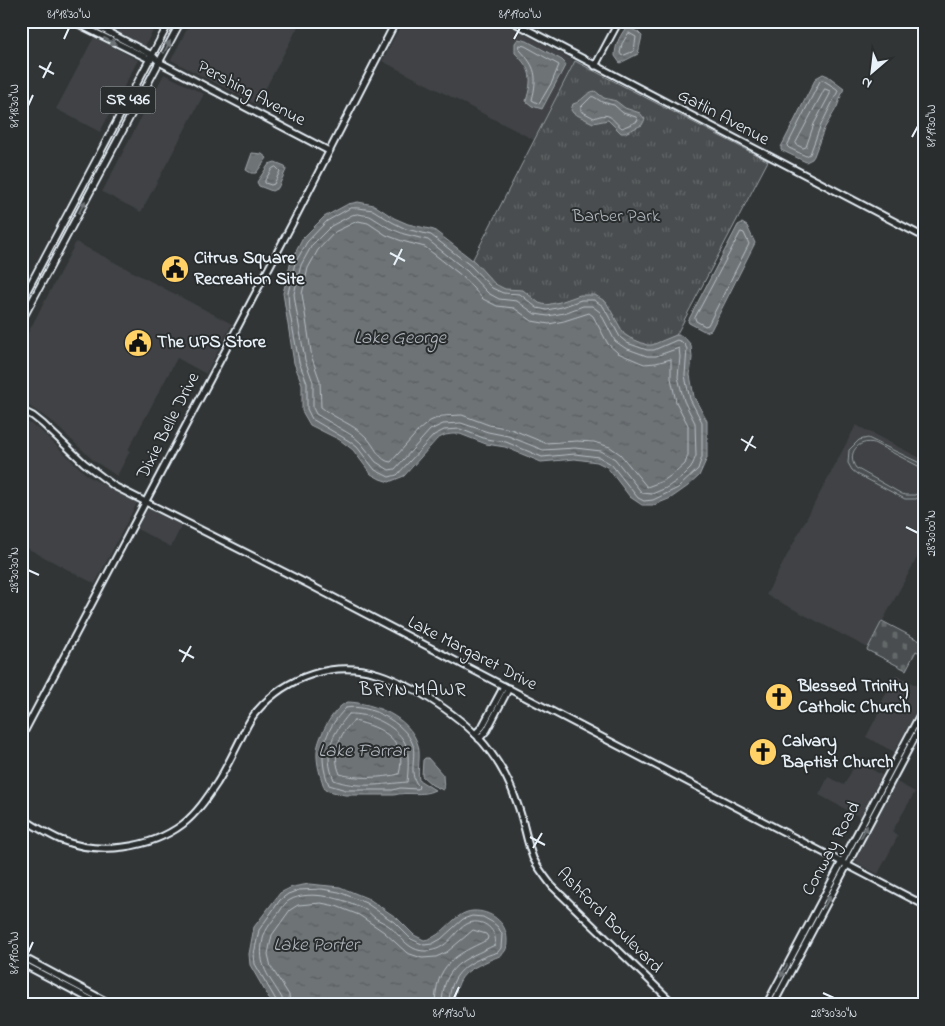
<svg xmlns="http://www.w3.org/2000/svg" width="945" height="1026" font-family="'Indie Flower',sans-serif">
  <defs>
    <pattern id="cemetery-stones" width="16" height="16" patternUnits="userSpaceOnUse" patternTransform="scale(1.25)"><rect width="16" height="16" fill="#494d4f"/><path d="M2 7V4a2 2 0 0 1 4 0v3zM10 15v-3a2 2 0 0 1 4 0v3z" fill="#636769"/></pattern>
    <pattern id="park-tufts" width="24" height="20" patternUnits="userSpaceOnUse" patternTransform="scale(1.25)"><rect width="24" height="20" fill="#494d4f"/><path d="M3 7l-1-3M5 7V3M7 7l1-3M15 17l-1-3M17 17v-4M19 17l1-3" fill="none" stroke="#636769"/></pattern>
    <pattern id="water-ripples" width="26" height="14" patternUnits="userSpaceOnUse" patternTransform="scale(1.25)"><rect width="26" height="14" fill="#6e7376"/><path d="M2 4q2-2 4 0t4 0M15 11q2-2 4 0t4 0" fill="none" stroke="#5a5e60"/></pattern>
  </defs>
  <rect width="100%" height="100%" fill="#323536"/>
  <filter id="ink" filterUnits="userSpaceOnUse"><feTurbulence type="fractalNoise" baseFrequency=".02" numOctaves="2"/><feDisplacementMap in="SourceGraphic" scale="10" xChannelSelector="R" yChannelSelector="G"/><feConvolveMatrix kernelMatrix="1 2 1 2 8 2 1 2 1" color-interpolation-filters="sRGB"/></filter>
  <g filter="url(#ink)">
    <g fill="#3f4244">
      <polygon points="97,21 158,21 145,46"/>
      <polygon points="191,21 301,21 257,105 171,60"/>
      <polygon points="403,21 500,21 575,61 534,140 382,61"/>
      <polygon points="94,37 138,60 100,132 56,109"/>
      <polygon points="164,74 204,94 141,212 102,192"/>
      <polygon points="76,242 232,324 206,374 177,358 128,450 130,451 117,476 94,461 50,420 21,401 21,346"/>
      <polygon points="21,418 40,430 88,476 137,503 95,584 21,545"/>
      <polygon points="856,425 924,460 924,545 868,648 766,595"/>
      <polygon points="149,509 182,525 171,547 137,529 146,511"/>
      <polygon points="896,675 924,689 924,697 894,752 866,737 878,714 876,712"/>
      <polygon points="857,761 882,775 860,817 819,795 828,777 844,785"/>
      <polygon points="895,781 915,792 892,832 898,836 878,874 858,864 854,859"/>
    </g>
    <path fill="#494d4f" stroke="#989fa4" d="M868,438l56,27v7l-4,-5 -46,-24c-16,-4 -28,11 -18,25l46,26 4,1h9l9,-8v7l-8,5h-11l-48,-25 -5,-4 -4,-7 1,-13 10,-10z"/>
    <polygon fill="url(#cemetery-stones)" stroke="#989fa4" points="882,621 924,643 924,655 916,651 906,670 867,650"/>
    <polygon fill="url(#park-tufts)" stroke="#989fa4" points="575,61 768,161 632,419 441,321"/>
    <g fill="url(#water-ripples)" stroke="#9fa5aa">
      <path d="M629,28l9,4 4,4 -4,18 -18,9 -5,-7c0,-10 4,-19 10,-27z"/>
      <path d="M518,39l9,2 35,19 4,4 -24,45 -10,-3 -6,-5c7,-23 6,-31 -11,-48v-10z"/>
      <polygon points="823,74 828,76 844,88 837,107 824,129 814,156 812,159 806,162 781,150 781,147 816,78"/>
      <path d="M595,91l9,7 12,3 9,7 15,5 5,6 -3,6 -17,8h-4l-13,-13 -15,3 -20,-10 -2,-3 2,-6c9,-2 13,-12 22,-13z"/>
      <polygon points="252,153 262,154 267,158 256,173 251,173 246,170"/>
      <polygon points="275,162 285,166 286,170 278,188 272,191 259,186 257,182 269,164"/>
      <polygon points="358,202 374,205 394,218 408,224 434,230 475,262 495,284 505,289 523,290 539,303 546,305 560,302 580,295 595,295 606,302 624,334 630,338 647,345 652,345 676,335 680,335 685,338 691,345 692,358 690,375 694,397 707,421 707,458 699,476 688,486 671,498 654,505 642,505 630,497 607,467 597,462 575,459 541,462 505,447 486,444 460,434 452,434 445,435 437,439 404,476 389,482 380,479 371,474 353,450 340,440 310,425 302,411 302,384 294,363 283,293 291,261 303,238 324,217 348,204"/>
      <polygon points="742,223 747,226 755,243 711,330 706,332 689,323 688,321 738,225"/>
      <path d="M348,702c26,1 62,15 70,43 3,11 -1,24 1,35l16,10c-14,7 -28,1 -41,5h-49l-20,-5c-4,-12 -9,-26 -8,-39 1,-14 17,-45 31,-49z"/>
      <polygon points="425,758 428,758 443,775 444,789 443,790 432,785 422,776 423,760"/>
      <path d="M309,884l31,3 29,12 28,19 17,17 10,5c21,-3 29,-28 49,-29 17,-1 34,11 34,29 0,3 0,9 -2,11 -3,5 -8,6 -13,8 -28,13 -33,14 -39,46h-180l-23,-40 -1,-11 5,-27 26,-34 12,-6z"/>
    </g>
    <g fill="none" stroke-linecap="round" stroke-linejoin="round">
      <g stroke="#b7bfc4" stroke-width="1">
        <polygon points="629,33 636,37 634,51 622,56 620,53 622,44"/>
        <path d="M520,45l5,1 34,19 -7,17 -13,22 -7,-4c6,-24 4,-33 -12,-50z"/>
        <polygon points="823,80 837,89 838,91 820,127 810,154 806,156 789,148 787,146 820,81"/>
        <polygon points="825,89 830,91 830,94 814,124 806,147 803,148 797,145 796,143"/>
        <path d="M594,97l8,5 12,3 9,8 13,4 2,4 -16,7c-12,-9 -10,-17 -28,-10l-13,-7v-4l10,-10z"/>
        <polygon points="276,167 280,171 274,184 271,185 265,183 265,180 272,169"/>
        <polygon points="358,208 373,210 392,222 406,229 431,235 471,266 492,288 503,293 520,294 537,308 547,310 562,307 581,300 594,300 603,306 620,337 627,343 647,350 654,350 677,340 682,342 685,345 687,349 685,375 687,386 690,399 702,422 702,457 698,469 678,488 653,500 644,501 638,498 611,464 599,457 575,454 542,457 506,442 486,439 460,429 444,430 434,435 397,475 389,477 375,470 357,447 349,441 312,419 307,409 307,383 299,362 289,309 288,293 295,263 307,242 327,221 350,208"/>
        <polygon points="358,214 370,216 389,228 404,234 428,240 467,271 488,293 499,299 517,301 535,314 548,316 564,313 583,306 592,306 600,312 615,341 625,348 647,356 656,356 679,348 680,357 678,377 684,401 695,423 696,456 691,468 681,478 666,488 652,494 642,493 615,459 601,451 575,448 543,450 508,436 488,432 461,423 443,424 430,430 395,469 389,470 376,462 361,443 353,436 316,414 313,408 313,382 305,360 296,308 294,294 301,265 312,245 331,226 352,215"/>
        <path d="M358,221l10,2 18,12 16,6 23,6 37,29 21,23 14,7 17,2 18,13 17,3 15,-3 25,-8 4,3 15,28 10,9 26,11 12,-1 15,-4v19l5,24 12,23v30l-3,9 -9,8 -13,9 -16,6 -27,-33 -10,-7 -16,-5 -17,-1 -32,2 -34,-14 -22,-4 -27,-10 -20,1 -12,5 -11,9 -28,32c-11,0 -17,-17 -24,-24 -13,-14 -32,-19 -46,-31l-1,-26 -8,-23 -10,-64 6,-26 10,-18 17,-18z"/>
        <polygon points="741,232 744,233 749,244 708,325 705,326 696,321 695,318"/>
        <path d="M346,708c22,-5 60,15 67,37 3,13 -5,31 6,41l-1,3 -18,-1 -7,2h-47l-17,-5c-12,-29 -6,-54 17,-77z"/>
        <path d="M349,714c20,-1 47,11 56,29 5,10 3,29 2,39 -23,2 -51,7 -73,-2 -11,-27 -3,-45 15,-66z"/>
        <path d="M354,721c29,6 54,20 45,53 -15,4 -45,5 -59,0 -8,-18 -2,-41 14,-53z"/>
        <path d="M277,1005l-1,-5 -21,-36 -1,-10 5,-24 21,-30 8,-6 11,-4 23,-1 17,3 27,11 28,19 17,17 13,6 8,-1 9,-5 22,-20 9,-3 11,1 9,5 6,5 4,7 -1,14 -3,4c-29,9 -49,20 -49,53"/>
        <path d="M283,1005l-1,-7c-13,-22 -25,-32 -19,-59 2,-11 11,-19 17,-28 3,-5 6,-9 10,-11 19,-11 56,-1 74,9 4,2 7,6 11,9 5,3 10,5 14,8 11,9 19,25 36,25 24,0 28,-21 44,-28 15,-5 29,8 26,22 -31,15 -52,19 -53,60"/>
        <path d="M290,1005l-1,-10 -18,-28 -3,-13 4,-19 18,-25 8,-5 23,-2 15,3 23,9 25,17 23,21 15,5 14,-1 11,-5 26,-22 13,4 2,3 -1,3c-33,16 -51,24 -52,65"/>
      </g>
      <defs>
        <g id="secondary">
          <polyline points="72,21 151,60"/>
          <polyline points="87,21 152,55 159,62 329,151"/>
          <polyline points="511,21 924,237"/>
          <polyline points="595,66 619,21"/>
          <polyline points="21,410 33,416 43,424 84,463 114,486 306,583 924,905"/>
          <polyline points="475,734 482,727 504,686"/>
          <polyline points="21,738 292,224 396,21"/>
          <polyline points="479,739 487,730 509,688"/>
          <path d="M21,818c13,7 26,16 40,22 38,15 89,9 122,-16 14,-11 24,-26 34,-41 10,-16 18,-33 26,-49 4,-8 8,-17 14,-23 30,-35 78,-51 122,-37 13,4 26,11 38,17 22,13 42,26 60,45 18,19 32,43 40,67 7,18 9,37 16,55 5,10 12,19 19,28l123,119"/>
          <polyline points="21,956 113,1005"/>
          <polyline points="21,963 101,1005"/>
          <polyline points="766,1005 924,707"/>
          <polyline points="773,1005 924,720"/>
        </g>
        <g id="primary">
          <polyline points="21,302 170,21"/>
          <polyline points="21,322 181,21"/>
        </g>
      </defs>
      <use href="#secondary" stroke="#e8f1f8" stroke-width="9"/>
      <use href="#primary" stroke="#e8f1f8" stroke-width="9"/>
      <use href="#secondary" stroke="#2a2d2e" stroke-width="5"/>
      <use href="#primary" stroke="#2a2d2e" stroke-width="5.5"/>
    </g>
    <defs><path id="oneway-solid" d="M-6-.8H1V-3.2L6.5 0L1 3.2V.8H-6Z" transform="scale(1.25)"/></defs>
    <g fill="#6c7275">
      <use href="#oneway-solid" transform="translate(110 41) rotate(27)"/>
      <use href="#oneway-solid" transform="translate(167 47) rotate(-62)"/>
      <use href="#oneway-solid" transform="translate(82 207) rotate(-62)"/>
      <use href="#oneway-solid" transform="translate(864 832) rotate(-62)"/>
      <use href="#oneway-solid" transform="translate(827 902) rotate(-62)"/>
      <use href="#oneway-solid" transform="translate(784 971) rotate(118)"/>
    </g>
  </g>
  <path fill="none" stroke="#e8f1f8" stroke-width="2" d="M64,39l5,-11M514,39l6,-11M39,66l15,8M43,78l8,-16M28,106l5,-11M912,137l6,-11M390,253l15,8M394,265l8,-16M741,439l15,9M745,451l8,-15M906,527l12,6M28,570l11,5M179,650l15,8M182,662l9,-16M530,837l15,8M533,848l9,-15M28,953l5,-11M823,993l11,5M454,998l5,-11"/>
  <defs>
    <symbol id="civic-disc" viewBox="-11 -11 22 22"><circle r="9.5" fill="#ffd166" stroke="#2a2d2e"/><path d="M-.6-6.5H3V-4.5H.6V-3L4-1V1h2V6H-6V1h2V-1L-.6-3ZM-1.2 2.5V6h2.4V2.5Z" fill="#111"/></symbol>
    <symbol id="church-disc" viewBox="-11 -11 22 22"><circle r="9.5" fill="#ffd166" stroke="#2a2d2e"/><path d="M-1.2-6h2.4v3.5h3.3v2.4h-3.3V6h-2.4V-.1h-3.3v-2.4h3.3Z" fill="#111"/></symbol>
  </defs>
  <g fill-rule="evenodd">
    <use href="#civic-disc" x="159" y="253" width="32" height="32"/>
    <use href="#civic-disc" x="122" y="327" width="32" height="32"/>
    <use href="#church-disc" x="763" y="681" width="32" height="32"/>
    <use href="#church-disc" x="747" y="736" width="32" height="32"/>
  </g>
  <g text-anchor="middle" dominant-baseline="central" stroke-width="4" stroke-linejoin="round" paint-order="stroke">
    <rect fill="#2a2d2e" stroke="#afb6bb" stroke-width="1" x="100.5" y="86.5" width="55" height="27" rx="4"/>
    <g font-size="16" font-weight="bold" fill="#e8f1f8">
      <text x="128" y="100">SR 436</text>
    </g>
    <g font-size="18" fill="#e8f1f8" stroke="#2a2d2e">
      <text transform="translate(251 94) rotate(28)">Pershing Avenue</text>
      <text transform="translate(723 118) rotate(28)">Gatlin Avenue</text>
      <text transform="translate(169 426) rotate(-63)">Dixie Belle Drive</text>
      <text transform="translate(472 654) rotate(27)">Lake Margaret Drive</text>
      <text transform="translate(832 849) rotate(-62)">Conway Road</text>
      <text transform="translate(609 921) rotate(45)">Ashford Boulevard</text>
    </g>
    <g font-size="18" fill="#b0b8bd" stroke="#2a2d2e">
      <text x="616" y="217">Barber Park</text>
    </g>
    <g font-size="18" font-weight="bold" fill="#e8f1f8" stroke="#2a2d2e" text-anchor="start">
      <text x="194" y="259">Citrus Square<tspan x="194" dy="21">Recreation Site</tspan></text>
      <text x="157" y="343">The UPS Store</text>
      <text x="798" y="687">Blessed Trinity<tspan x="798" dy="21">Catholic Church</tspan></text>
      <text x="782" y="742">Calvary<tspan x="782" dy="21">Baptist Church</tspan></text>
    </g>
    <g font-size="19" font-style="italic" fill="#b1b8be" stroke="#2a2d2e">
      <text x="400" y="338">Lake George</text>
      <text x="363" y="751">Lake Farrar</text>
      <text x="316" y="945">Lake Porter</text>
    </g>
    <g font-size="19" letter-spacing="1" fill="#e8f1f8" stroke="#2a2d2e">
      <text x="413" y="690">BRYN MAWR</text>
    </g>
  </g>
  <rect width="945" height="1026" fill="none" stroke="#2a2d2e" stroke-width="55"/>
  <g transform="translate(872 72) rotate(208)" stroke="#2a2d2e" stroke-width="4" paint-order="stroke">
  <path d="M0-4L9 19L0 12L-9 19Z" fill="#e8f1f8"/>
  <text y="-8" font-size="14" font-weight="bold" text-anchor="middle" fill="#e8f1f8">N</text>
  </g>
  <rect x="28" y="28" width="890" height="970" fill="none" stroke="#e8f1f8" stroke-width="2"/>
  <g font-size="12" text-anchor="middle" fill="#e8f1f8">
    <text x="69" y="18">81°18'30"W</text>
    <text x="520" y="18">81°19'00"W</text>
    <text transform="translate(14 106) rotate(-90)" y="4">81°18'30"W</text>
    <text transform="translate(931 126) rotate(-90)" y="4">81°19'30"W</text>
    <text transform="translate(931 533) rotate(-90)" y="4">28°30'00"N</text>
    <text transform="translate(14 570) rotate(-90)" y="4">28°30'30"N</text>
    <text transform="translate(14 953) rotate(-90)" y="4">81°19'00"W</text>
    <text x="454" y="1017">81°19'30"W</text>
    <text x="834" y="1017">28°30'30"N</text>
  </g>
</svg>
